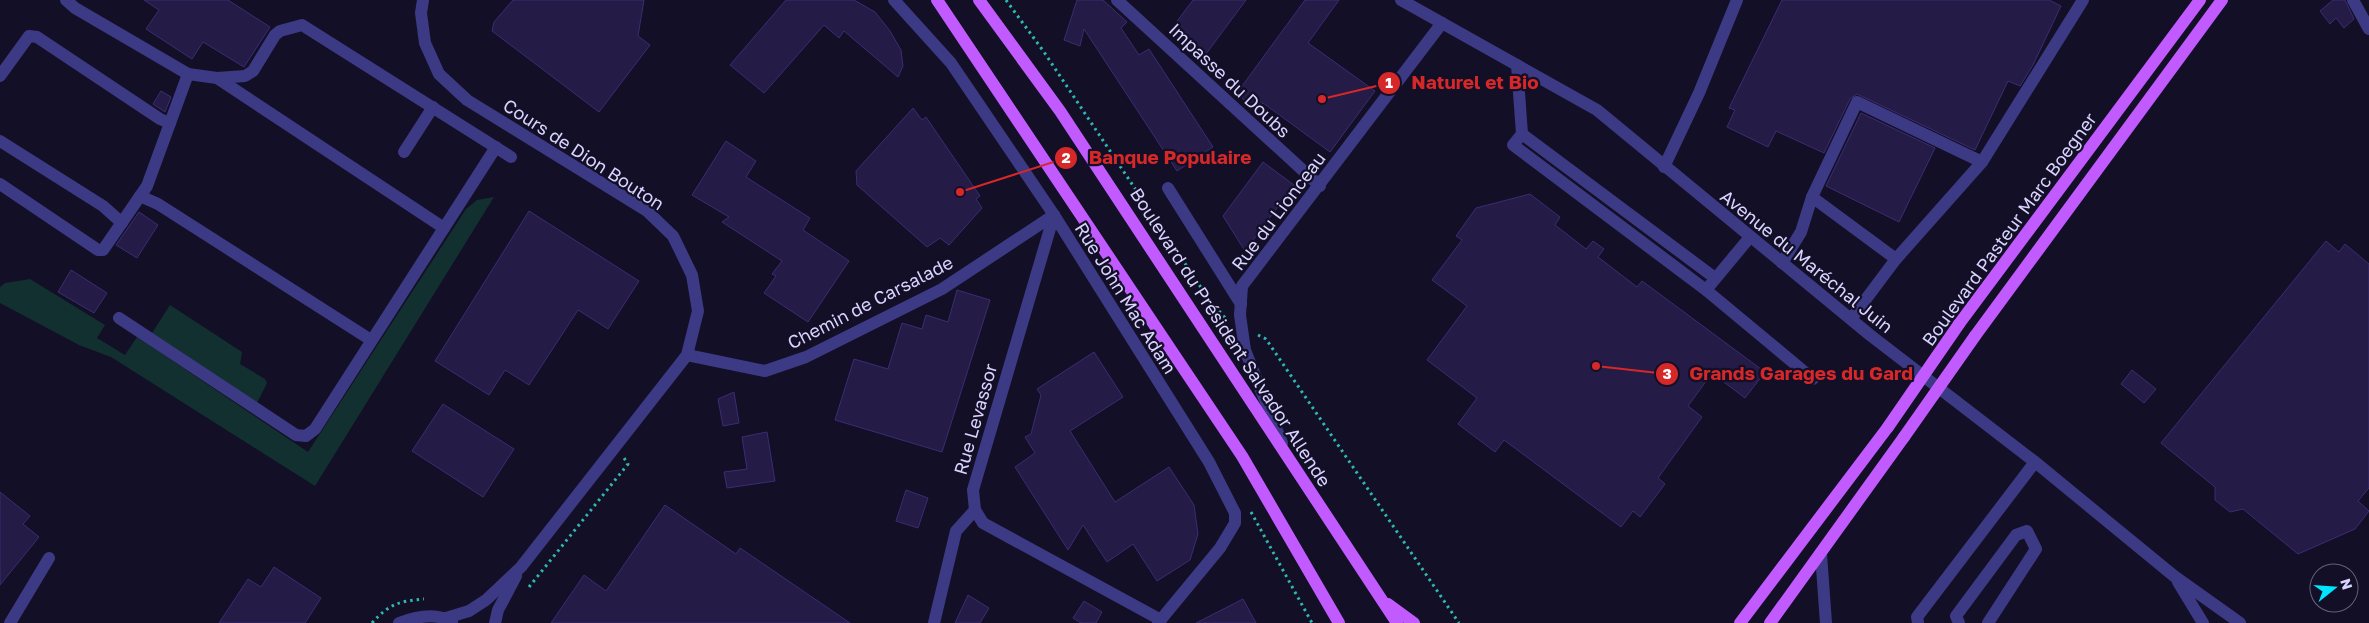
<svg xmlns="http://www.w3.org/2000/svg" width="2369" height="623" font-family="'Golos Text',sans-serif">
  <rect width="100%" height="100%" fill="#130f26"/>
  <g fill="#12302f">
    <polygon points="494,197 315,486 111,357 79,345 0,303 0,287 5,283 30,279 105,325 97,338 125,355 137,337 308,452 466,209 477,200"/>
    <polygon points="170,305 242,352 240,364 265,379 267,383 257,403 152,333"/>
  </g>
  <g fill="#241b47" stroke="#3b2d73">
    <polygon points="144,0 228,0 270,27 244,67 203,42 192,59 146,29 159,10"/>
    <polygon points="513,0 644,0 638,36 650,45 599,112 492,31 494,22"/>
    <polygon points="786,0 854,0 875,12 890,31 901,50 903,66 898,77 844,31 839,38 824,25 764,93 730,65"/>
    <polygon points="1077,0 1103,0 1127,22 1121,28 1139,55 1149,49 1213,147 1177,171 1084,29 1080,46 1064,40"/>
    <polygon points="1193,0 1246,0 1200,62 1169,32"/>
    <polygon points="1305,0 1339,0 1308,43 1375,91 1330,152 1263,103 1256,112 1237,93"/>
    <polygon points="1782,0 2049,0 2061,6 2033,65 2020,86 2008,81 1975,150 1857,94 1850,99 1824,153 1776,131 1768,147 1727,127 1735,110 1729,108"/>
    <polygon points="2333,0 2345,0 2354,19 2344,28 2336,18 2330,24 2320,11"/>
    <polygon points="161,91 171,97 165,112 153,104"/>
    <polygon points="913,108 922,120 926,117 980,196 976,199 982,208 949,245 940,238 927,247 857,185 856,171"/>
    <polygon points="1861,113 1935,148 1899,222 1826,186"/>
    <polygon points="726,141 756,161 746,177 810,218 803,230 849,261 808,322 764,293 776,276 772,274 782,261 722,222 729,217 692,195"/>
    <polygon points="1263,162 1294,185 1245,251 1223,216"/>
    <polygon points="1530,194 1560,217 1555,225 1586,249 1593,241 1604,249 1598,257 1637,287 1642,281 1765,372 1745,398 1712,373 1688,406 1702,417 1658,478 1665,484 1640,517 1633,511 1621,527 1504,440 1495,452 1458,424 1477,398 1427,360 1467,306 1432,280 1462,240 1456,236 1476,208"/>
    <polygon points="529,211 639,281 608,329 578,310 529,385 505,370 489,395 435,361"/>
    <polygon points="139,212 158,225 137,258 116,245"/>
    <polygon points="2326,241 2339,252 2345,244 2369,264 2369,488 2358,501 2369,511 2355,529 2298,554 2243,509 2230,512 2215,500 2215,487 2161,443"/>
    <polygon points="71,270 107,293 94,313 58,292"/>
    <polygon points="957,290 990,300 942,452 835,420 854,359 888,369 902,323 922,329 926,315 948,322"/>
    <polygon points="1094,352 1123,397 1070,431 1115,502 1169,467 1194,505 1198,534 1190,560 1157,581 1133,544 1107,562 1083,525 1068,550 1015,467 1035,453 1025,437 1031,434 1041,395 1037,389"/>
    <polygon points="2132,370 2156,389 2144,403 2121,384"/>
    <polygon points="734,392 739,423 723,426 718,399"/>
    <polygon points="443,404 514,449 483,497 412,451"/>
    <polygon points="767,432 775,481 727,488 724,472 747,469 742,437"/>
    <polygon points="906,490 928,498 918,528 896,521"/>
    <polygon points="0,492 30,516 23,524 39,537 0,585"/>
    <polygon points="665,505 736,554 740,548 850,623 551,623 584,575 606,591"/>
    <polygon points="274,567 321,598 305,623 219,623 248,579 261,587"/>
    <polygon points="968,595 989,608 980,623 955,623"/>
    <polygon points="1243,599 1256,623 1196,623"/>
    <polygon points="1084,601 1102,612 1096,623 1081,623 1073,618"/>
  </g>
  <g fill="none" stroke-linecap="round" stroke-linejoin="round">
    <g stroke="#2fb8b0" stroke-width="3" stroke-dasharray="2.5 4" stroke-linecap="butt">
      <polyline points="1006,0 1044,52 1208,298 1226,319"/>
      <polyline points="1258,335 1266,339 1459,623"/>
      <polyline points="1251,512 1312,623"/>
      <polyline points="529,587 628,464 624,458"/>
      <path d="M372,623c17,-19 27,-22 52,-24"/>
    </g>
    <g stroke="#3d3a85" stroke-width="12">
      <polyline points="66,0 75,8 188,74 217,78 444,228"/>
      <polyline points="423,0 421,13 425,43 439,74 467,100 647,211 673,236 692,275 698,311 687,355 521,567 486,600 469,611 446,618"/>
      <polyline points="894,0 951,63 1054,215 1209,462 1235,513 1235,523 1220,548 1158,623"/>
      <polyline points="1117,0 1320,186"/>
      <polyline points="1401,0 1597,110 1870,335 2035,462 2174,576 2240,623"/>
      <polyline points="2353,0 2369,29"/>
      <polyline points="1517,65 1522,134"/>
      <polyline points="0,76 29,36 37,37 160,119 170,123"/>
      <polyline points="217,78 245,76 253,71 275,35 280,31 302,25 511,157"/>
      <polyline points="0,141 103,206 122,223"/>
      <polyline points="404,152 433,107"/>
      <polyline points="1664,167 1699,93 1737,0"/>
      <polyline points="0,184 98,250 103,250 147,186 188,74"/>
      <polyline points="1168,188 1241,304"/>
      <polyline points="140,196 158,204 371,340"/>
      <polyline points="1812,197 1896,259 1982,162"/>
      <polyline points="1054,215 973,490 975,510 983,523 1161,620"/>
      <polyline points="1750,237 1706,290 1813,379"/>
      <polyline points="1782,263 1801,232 1812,197 1857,102 1982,162 2083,0"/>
      <polyline points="1706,290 1513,145 1522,134 1715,278"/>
      <polyline points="119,318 296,435 306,436 315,429 496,147"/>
      <polyline points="1851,319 1896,259"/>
      <polyline points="687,355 765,371 806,357 942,289 1054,215"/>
      <polyline points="1282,443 1245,350 1240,315 1242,286 1442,23"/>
      <polyline points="1821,554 1826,623"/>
      <polyline points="2178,582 2203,623"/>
      <polyline points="10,623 49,558"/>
      <path d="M399,623c16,-6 37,-11 53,-1"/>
      <polyline points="495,623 498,610 516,576"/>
      <polyline points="934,623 956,531 975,510"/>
      <polyline points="1918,623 1917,617 2035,462"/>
      <polyline points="1959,623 1956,616 2016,535 2027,531 2036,549 1988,623"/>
    </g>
    <g stroke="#c25bff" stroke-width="12">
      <polyline points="937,0 1242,456 1339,623"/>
      <polyline points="979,0 1060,111 1397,623"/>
      <polyline points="1959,324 2200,0"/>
      <polyline points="1975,336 2222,0"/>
      <polyline points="1388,604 1414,623"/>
      <polyline points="1740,623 1888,427"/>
      <polyline points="1770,623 1904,437"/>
    </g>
    <g stroke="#c25bff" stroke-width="12">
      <polyline points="1888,427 1959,324"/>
      <polyline points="1904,437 1975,336"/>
    </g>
  </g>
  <g text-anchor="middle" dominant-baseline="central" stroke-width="4.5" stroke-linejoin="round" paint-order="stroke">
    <g font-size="18" fill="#d9d4ff" stroke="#130f26">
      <text transform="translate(1230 80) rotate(43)">Impasse du Doubs</text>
      <text transform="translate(584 154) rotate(33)">Cours de Dion Bouton</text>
      <text transform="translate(1278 211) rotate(-53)">Rue du Lionceau</text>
      <text transform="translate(2009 229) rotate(-54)">Boulevard Pasteur Marc Boegner</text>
      <text transform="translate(1807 261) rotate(39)">Avenue du Maréchal Juin</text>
      <text transform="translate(1126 298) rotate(58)">Rue John Mac Adam</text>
      <text transform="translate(870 302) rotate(-27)">Chemin de Carsalade</text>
      <text transform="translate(1231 337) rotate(57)">Boulevard du Président Salvador Allende</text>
      <text transform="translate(975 419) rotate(-74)">Rue Levassor</text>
    </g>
  </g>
  <path fill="none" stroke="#d62828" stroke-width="2" d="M1322 99L1389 83M960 192L1066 158M1596 366L1667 374"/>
  <g fill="#d62828" stroke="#130f26" stroke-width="2">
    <circle cx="1322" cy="99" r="5"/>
    <circle cx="960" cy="192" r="5"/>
    <circle cx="1596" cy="366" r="5"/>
    <circle cx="1389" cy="83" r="12"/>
    <circle cx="1066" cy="158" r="12"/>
    <circle cx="1667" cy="374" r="12"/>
  </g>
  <g font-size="15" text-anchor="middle" font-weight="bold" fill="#fff">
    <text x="1389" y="88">1</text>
    <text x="1066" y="163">2</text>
    <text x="1667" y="379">3</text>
  </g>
  <g font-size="19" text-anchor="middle" font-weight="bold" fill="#d62828" stroke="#130f26" stroke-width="4.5" stroke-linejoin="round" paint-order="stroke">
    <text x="1475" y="89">Naturel et Bio</text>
    <text x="1170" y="164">Banque Populaire</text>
    <text x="1801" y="380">Grands Garages du Gard</text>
  </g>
  <g transform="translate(2334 588) rotate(73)"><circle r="24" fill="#130f26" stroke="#625e7d"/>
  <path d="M0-4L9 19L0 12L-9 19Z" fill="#00e5ff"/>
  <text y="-8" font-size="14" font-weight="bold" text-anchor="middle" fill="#d9d4ff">N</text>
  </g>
</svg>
